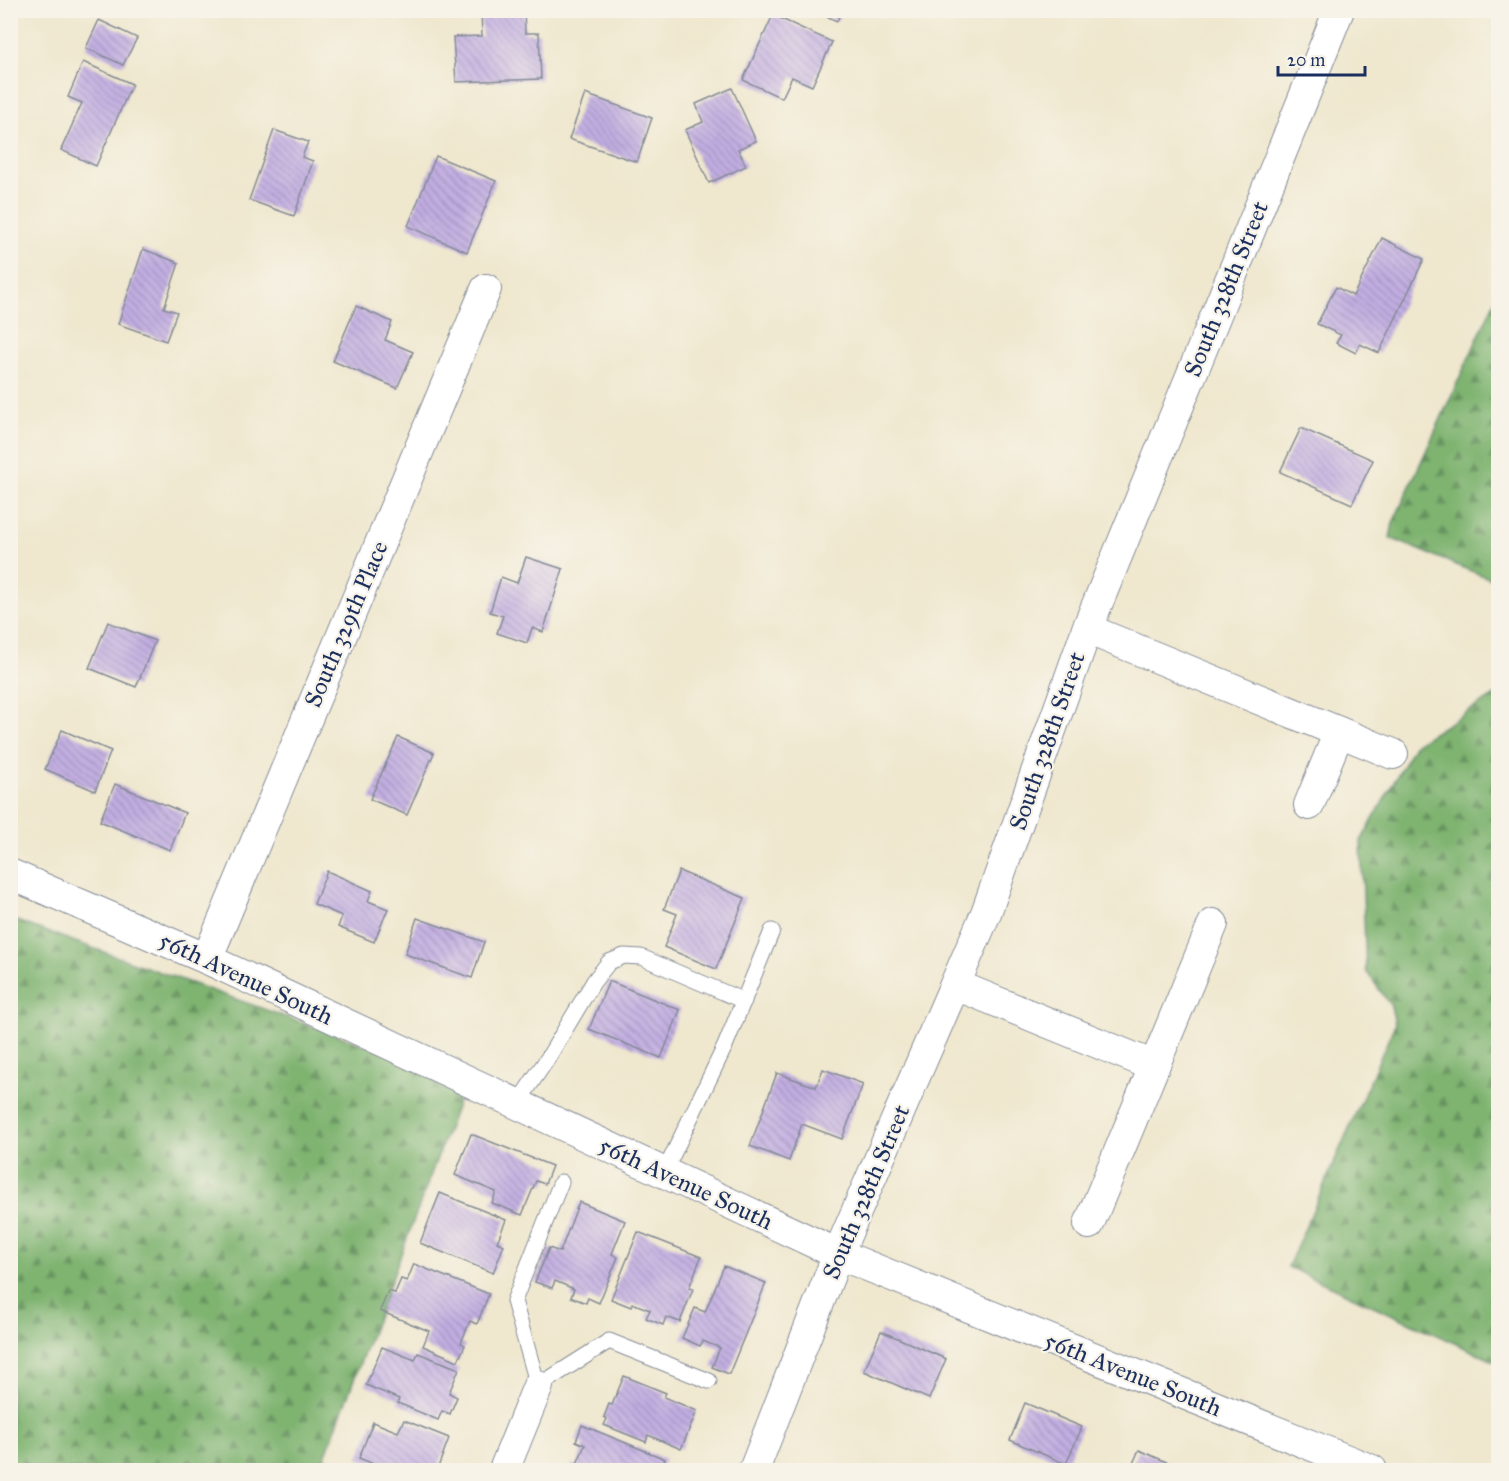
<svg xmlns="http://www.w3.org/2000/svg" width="1509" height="1481" font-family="'IM FELL Great Primer',serif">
  <defs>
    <pattern id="forest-firs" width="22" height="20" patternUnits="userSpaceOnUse" patternTransform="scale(1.5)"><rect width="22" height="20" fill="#7eb36f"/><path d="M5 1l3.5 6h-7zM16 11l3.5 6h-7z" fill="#66925e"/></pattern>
    <pattern id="building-back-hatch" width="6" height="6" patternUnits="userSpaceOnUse" patternTransform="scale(1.5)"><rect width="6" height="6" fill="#c2aee2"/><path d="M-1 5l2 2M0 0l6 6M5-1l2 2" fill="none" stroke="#9d8eba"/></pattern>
  </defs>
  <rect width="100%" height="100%" fill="#f7f3e8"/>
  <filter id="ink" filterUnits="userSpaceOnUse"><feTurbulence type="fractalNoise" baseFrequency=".0167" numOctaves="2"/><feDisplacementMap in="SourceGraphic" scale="12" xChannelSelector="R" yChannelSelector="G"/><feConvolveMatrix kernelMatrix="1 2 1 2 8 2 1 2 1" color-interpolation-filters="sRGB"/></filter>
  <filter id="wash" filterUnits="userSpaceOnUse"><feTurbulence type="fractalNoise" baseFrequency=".008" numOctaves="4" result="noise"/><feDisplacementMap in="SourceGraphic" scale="24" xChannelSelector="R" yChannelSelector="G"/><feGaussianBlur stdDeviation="1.35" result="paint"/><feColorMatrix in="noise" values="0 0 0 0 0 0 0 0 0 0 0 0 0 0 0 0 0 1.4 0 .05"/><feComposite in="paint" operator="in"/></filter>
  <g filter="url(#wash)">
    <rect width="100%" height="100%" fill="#efe7ce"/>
    <g fill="url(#forest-firs)" stroke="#4c7166" stroke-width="1.5">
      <polygon points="1498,294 1498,582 1390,538 1393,523"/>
      <polygon points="1498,693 1498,1363 1288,1267 1395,1024 1391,1006 1366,971 1361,841 1415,744"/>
      <polygon points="11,919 466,1081 320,1470 11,1470"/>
    </g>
    <g id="blocks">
      <g fill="url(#building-back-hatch)">
        <polygon points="481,10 524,10 525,33 539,33 541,79 456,82 453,37 482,36"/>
        <polygon points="813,10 842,10 837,21"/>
        <polygon points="773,15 832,42 812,86 792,77 782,98 743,80"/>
        <polygon points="99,20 137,38 123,65 86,48"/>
        <polygon points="83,62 132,84 96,166 61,150 82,103 68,97"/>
        <polygon points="732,88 756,141 738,149 746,166 709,183 685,130 703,122 696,104"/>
        <polygon points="585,94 652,118 637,162 569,139"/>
        <polygon points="274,130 308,142 302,157 313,161 294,216 249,200"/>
        <polygon points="436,156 496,181 467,252 408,226"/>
        <polygon points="1382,238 1424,259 1379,353 1360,344 1356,353 1336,343 1341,335 1317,324 1336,287 1353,296"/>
        <polygon points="143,249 179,263 164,308 177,312 166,341 118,324"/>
        <polygon points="356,306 392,322 385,340 413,352 397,388 333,361"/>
        <polygon points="1301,428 1373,460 1352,504 1280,472"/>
        <polygon points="526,557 563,569 543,632 532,628 527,643 497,633 503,616 490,612 501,577 517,583"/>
        <polygon points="108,622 155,641 136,687 89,668"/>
        <polygon points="62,730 111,751 95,791 45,769"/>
        <polygon points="398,737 434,753 407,815 370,799"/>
        <polygon points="115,784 185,813 170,850 100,821"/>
        <polygon points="327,871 372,891 368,901 388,909 374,942 338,927 342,916 314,904"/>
        <polygon points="679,871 745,898 716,969 664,947 677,914 664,909"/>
        <polygon points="417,918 484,942 472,978 405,954"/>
        <polygon points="609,981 680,1010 661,1058 589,1029"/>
        <polygon points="823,1069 863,1084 842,1139 802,1124 789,1161 750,1146 777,1073 816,1087"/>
        <polygon points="471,1134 552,1166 545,1184 536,1181 522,1215 492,1203 496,1192 455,1175"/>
        <polygon points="440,1193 506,1220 497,1242 504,1245 493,1273 420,1243"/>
        <polygon points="579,1202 625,1221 612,1254 618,1257 599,1303 588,1298 586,1303 571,1297 574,1289 555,1281 552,1288 535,1282 549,1248 560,1252"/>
        <polygon points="638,1232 701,1257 689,1288 693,1289 680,1322 666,1317 663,1325 646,1318 650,1310 632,1303 631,1307 611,1299"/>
        <polygon points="414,1264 489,1294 477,1324 470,1321 461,1343 465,1345 458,1361 423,1346 429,1331 380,1311 388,1291 395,1293 401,1279 407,1281"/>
        <polygon points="724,1266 766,1283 729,1374 712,1367 720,1348 703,1341 700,1346 682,1338 695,1308 705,1312"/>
        <polygon points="881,1331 946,1359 929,1399 864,1371"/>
        <polygon points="382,1347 415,1360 418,1353 459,1369 449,1393 457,1397 450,1414 442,1411 438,1420 398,1403 399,1399 366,1385"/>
        <polygon points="624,1376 666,1393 664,1397 697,1411 681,1449 648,1435 646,1442 604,1425 607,1419 604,1417 609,1404 612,1405"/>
        <polygon points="1025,1403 1082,1427 1066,1464 1010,1440"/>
        <polygon points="404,1420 449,1438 437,1470 388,1470 359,1458 373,1422 398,1432"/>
        <polygon points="582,1425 665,1459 660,1470 570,1470 572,1464 576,1466 585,1445 576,1441"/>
        <polygon points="1139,1450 1185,1470 1130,1470"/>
      </g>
    </g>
  </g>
  <g filter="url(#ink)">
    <use href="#blocks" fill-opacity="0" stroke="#858b96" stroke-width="1.5"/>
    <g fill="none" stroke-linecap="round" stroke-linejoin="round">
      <defs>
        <g id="lane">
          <polyline points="517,1104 548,1058 594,981 609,962 624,956 641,957 744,1001"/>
          <polyline points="664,1173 725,1046 772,931"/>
          <polyline points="561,1182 514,1301 538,1386 609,1341 709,1381"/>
        </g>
        <g id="street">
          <polyline points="1087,629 1393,754"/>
          <polyline points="1309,805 1339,732"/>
          <polyline points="10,874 207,959 838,1254 1372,1470"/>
          <polyline points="207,959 486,289"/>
          <polyline points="956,985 1154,1066"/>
          <polyline points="1089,1224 1213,924"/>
          <polyline points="504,1470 538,1386"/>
          <polyline points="754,1470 838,1254 986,913 1087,629 1207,337 1339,10"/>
        </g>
      </defs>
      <use href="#lane" stroke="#858b96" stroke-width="17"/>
      <use href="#street" stroke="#858b96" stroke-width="32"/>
      <use href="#lane" stroke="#fff" stroke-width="15"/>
      <use href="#street" stroke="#fff" stroke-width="30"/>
    </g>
  </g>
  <g text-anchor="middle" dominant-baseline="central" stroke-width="4.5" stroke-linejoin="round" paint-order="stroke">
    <g font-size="24" fill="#1b2f5e" stroke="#f7f3e8">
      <text transform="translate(1226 289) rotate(-68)">South 328th Street</text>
      <text transform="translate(346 624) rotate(-67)">South 329th Place</text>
      <text transform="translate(1047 741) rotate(-71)">South 328th Street</text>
      <text transform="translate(246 978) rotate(25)">56th Avenue South</text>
      <text transform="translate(686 1183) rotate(25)">56th Avenue South</text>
      <text transform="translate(866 1192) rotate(-67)">South 328th Street</text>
      <text transform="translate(1133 1374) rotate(22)">56th Avenue South</text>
    </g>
  </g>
  <rect width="1509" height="1481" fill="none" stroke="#f7f3e8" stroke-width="36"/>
  <path d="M1278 66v9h87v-9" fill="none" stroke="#1b2f5e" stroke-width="3"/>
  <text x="1287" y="66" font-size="18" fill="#1b2f5e" stroke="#f7f3e8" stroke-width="4.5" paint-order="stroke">20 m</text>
</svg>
